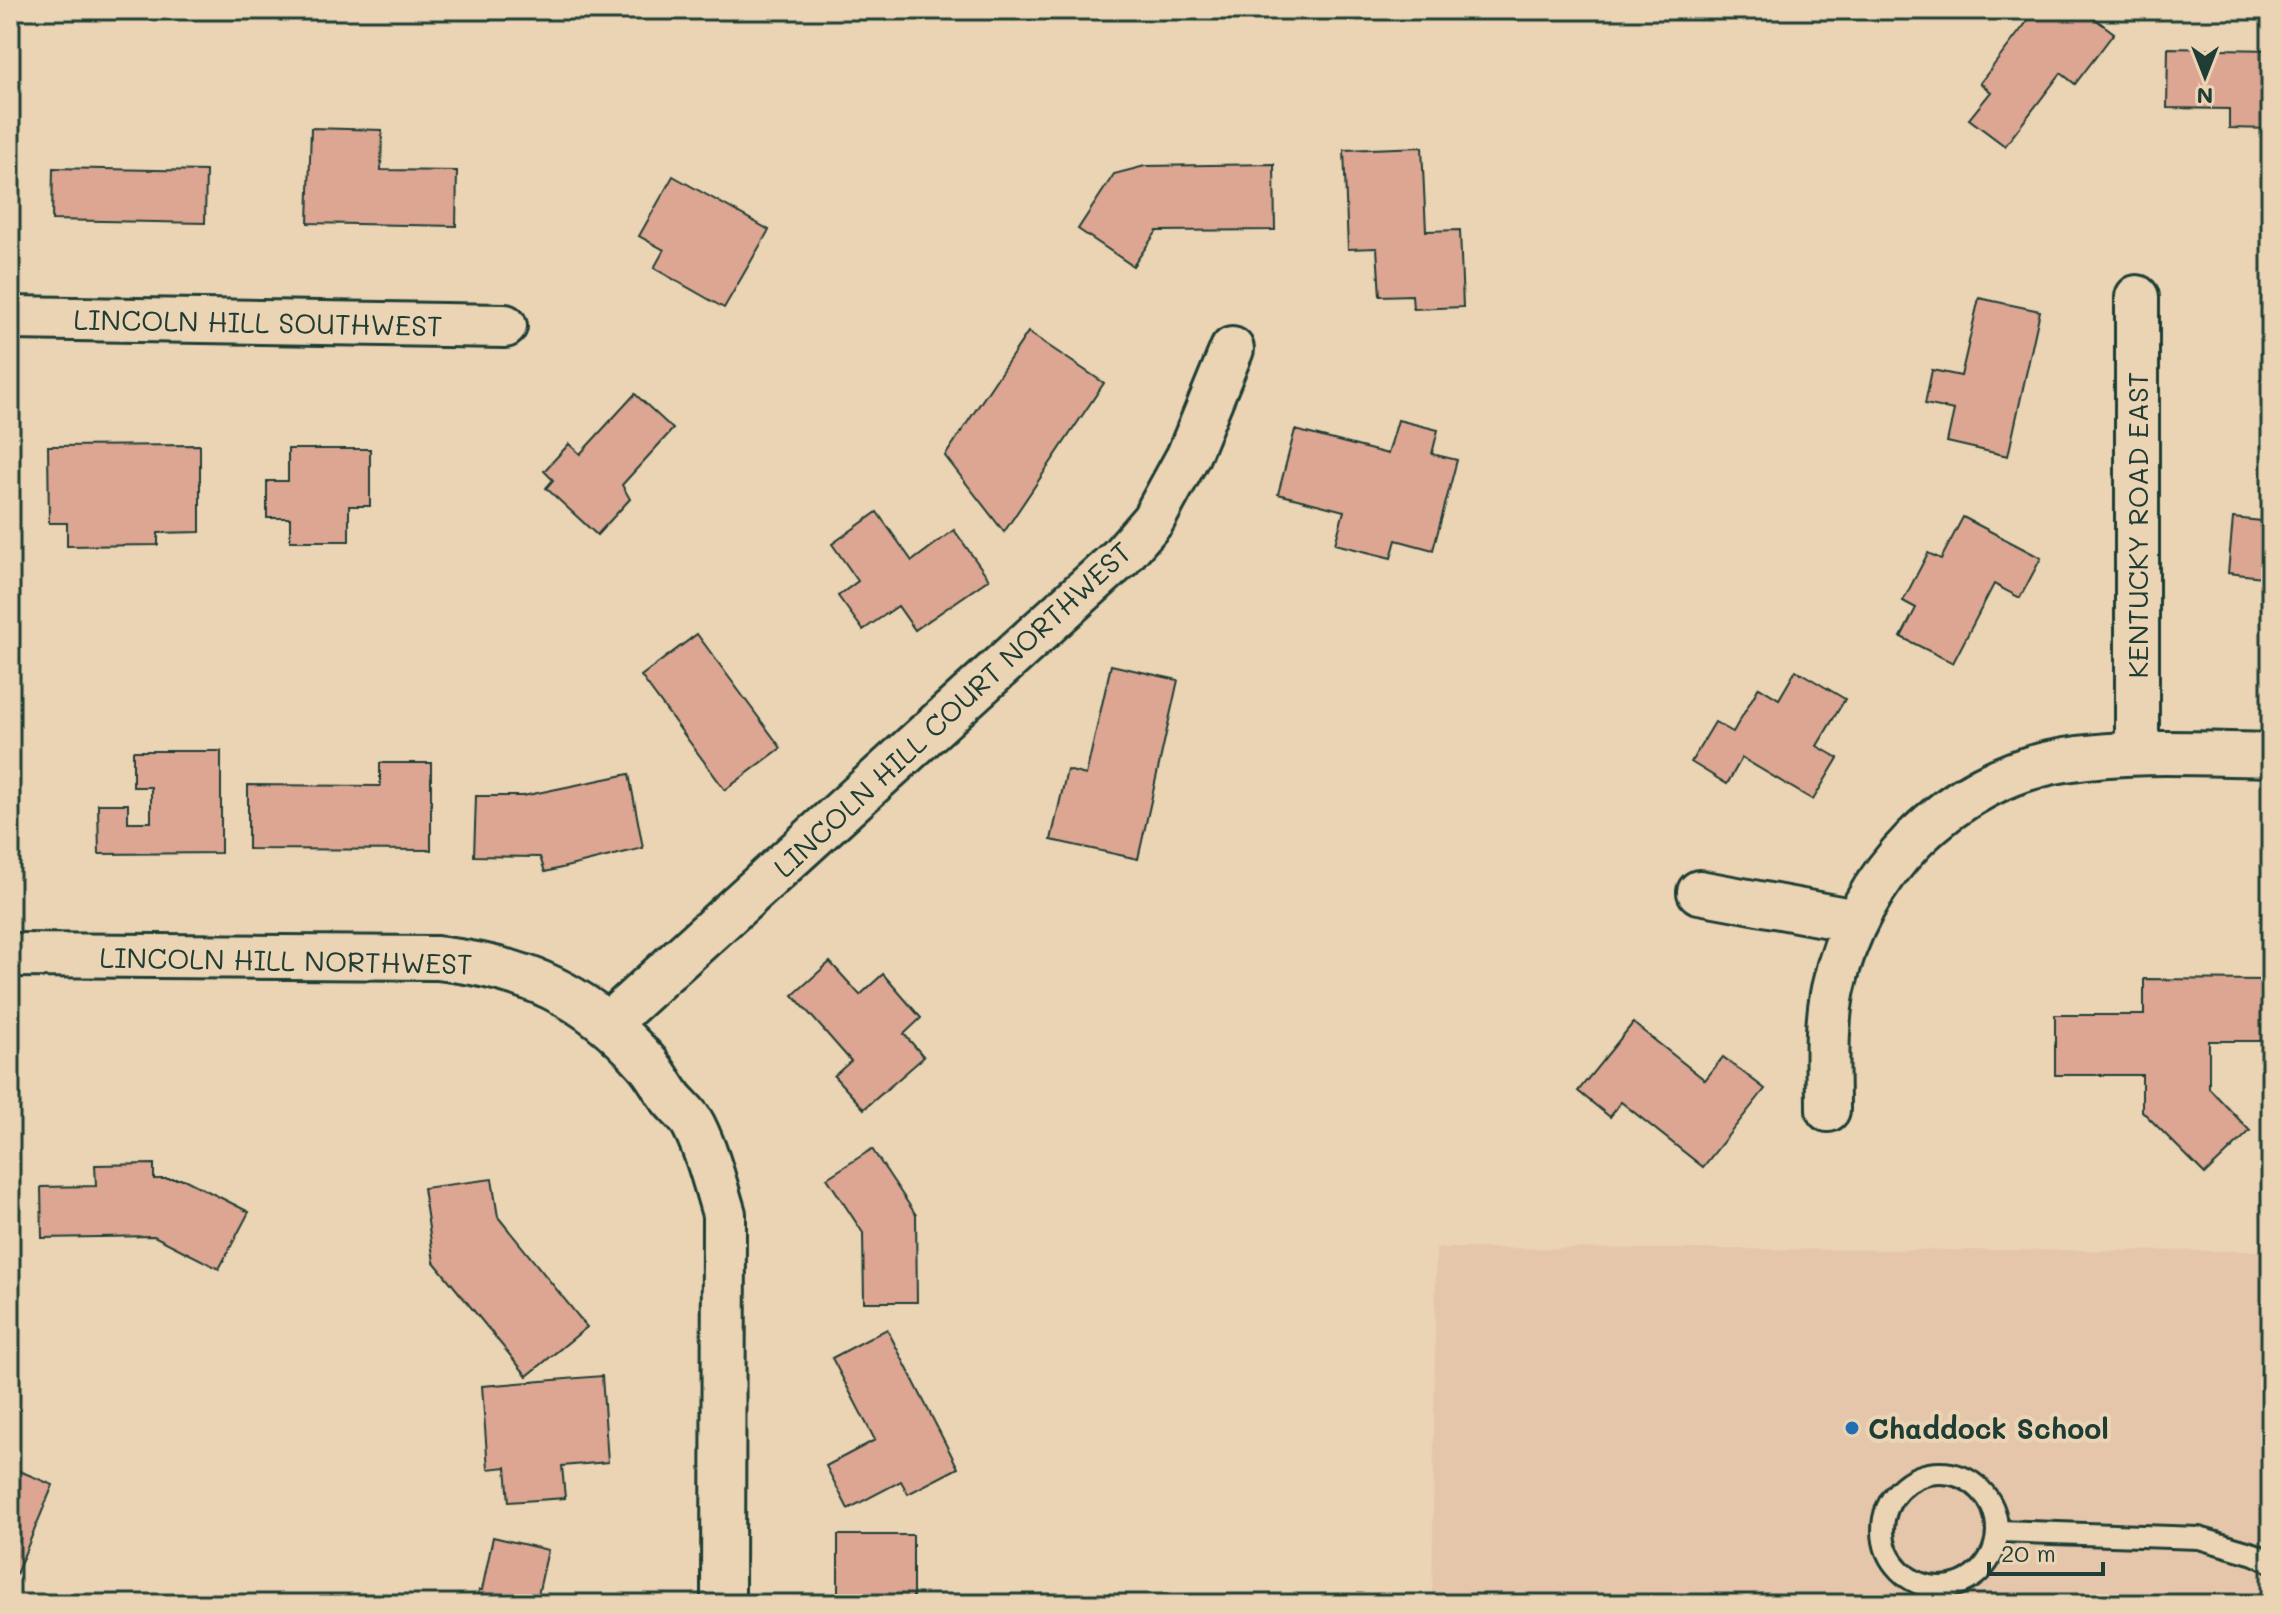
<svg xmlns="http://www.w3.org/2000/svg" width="2281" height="1614" font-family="Mali,sans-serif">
  <rect width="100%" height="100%" fill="#ebd4b4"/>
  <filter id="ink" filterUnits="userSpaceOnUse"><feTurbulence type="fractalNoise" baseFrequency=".0125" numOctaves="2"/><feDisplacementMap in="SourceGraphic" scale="16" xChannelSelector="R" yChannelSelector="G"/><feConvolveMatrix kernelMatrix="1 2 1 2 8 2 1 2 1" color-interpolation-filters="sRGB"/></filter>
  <g filter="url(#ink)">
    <polygon fill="#e6c6aa" points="1436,1248 2271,1251 2271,1604 1432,1604"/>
    <g fill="#dca692" stroke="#1f3d34" stroke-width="2">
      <polygon points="2036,10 2083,10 2114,33 2075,84 2061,73 2005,146 1969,119 1991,92 1980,83"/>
      <polygon points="2168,48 2271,50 2271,129 2229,128 2229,109 2167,108"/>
      <polygon points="311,128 382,130 381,170 457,171 456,226 308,223"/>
      <polygon points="1422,147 1426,231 1460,230 1463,307 1413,309 1412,295 1380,296 1377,248 1348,249 1344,150"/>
      <polygon points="1274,164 1275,230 1157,231 1133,266 1078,229 1114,174 1145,166"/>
      <polygon points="53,168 206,171 205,223 52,220"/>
      <polygon points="673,176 769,230 724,308 654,268 664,250 639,236"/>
      <polygon points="1979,298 2040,311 2008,456 1947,442 1954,410 1925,404 1932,370 1961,376"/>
      <polygon points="1028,332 1104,383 1004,532 945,456"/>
      <polygon points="635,394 673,429 622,485 630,499 597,535 546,488 553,480 544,471 569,444 580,454"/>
      <polygon points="1398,420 1438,430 1432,454 1457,460 1433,550 1396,540 1391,558 1335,544 1344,511 1278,494 1295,430 1388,454"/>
      <polygon points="200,445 200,532 158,533 158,545 67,546 67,523 49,523 48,446"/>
      <polygon points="288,449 370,449 370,506 349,506 349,541 290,541 290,518 267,518 267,481 288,481"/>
      <polygon points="877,512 912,561 954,530 989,579 915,630 898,606 863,630 838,596 858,581 832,544"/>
      <polygon points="1963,517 2041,558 2020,598 1994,584 1953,663 1901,637 1916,608 1903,601 1928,553 1941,559"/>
      <polygon points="2233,518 2271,522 2271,578 2228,573"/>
      <polygon points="697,634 781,748 725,790 641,676"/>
      <polygon points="1111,665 1178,680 1138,859 1051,840 1067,770 1086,775"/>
      <polygon points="1796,670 1845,699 1817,746 1838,758 1813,800 1742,758 1727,784 1691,762 1715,722 1733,732 1759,687 1779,699"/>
      <polygon points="133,751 221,751 221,853 99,854 98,804 128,804 128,822 151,822 151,787 133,787"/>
      <polygon points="380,763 431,763 431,850 248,849 248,785 380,786"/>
      <polygon points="629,774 643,848 545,872 540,857 474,856 476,796 523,796"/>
      <rect x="10" y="804" width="3" height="67"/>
      <polygon points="830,962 860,995 883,974 921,1018 904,1034 924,1057 864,1109 834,1076 851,1061 793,995"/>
      <polygon points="2144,979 2270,980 2270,1041 2209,1041 2209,1088 2250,1131 2205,1174 2142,1111 2142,1075 2055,1075 2055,1015 2144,1015"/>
      <polygon points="1633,1023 1705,1080 1723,1057 1765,1089 1703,1167 1621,1102 1610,1117 1578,1091"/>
      <polygon points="872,1149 916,1215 917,1302 864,1302 863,1233 827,1178"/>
      <polygon points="154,1164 154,1179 184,1179 249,1212 219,1269 154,1236 42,1238 41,1187 96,1186 95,1165"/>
      <polygon points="492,1179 498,1217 587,1327 527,1376 434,1262 423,1188"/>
      <polygon points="887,1329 958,1468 908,1494 901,1481 848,1509 826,1466 875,1440 832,1358"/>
      <polygon points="602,1376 608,1462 562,1466 565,1498 509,1502 506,1467 488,1469 482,1386"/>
      <polygon points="10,1467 53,1485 10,1589"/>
      <rect x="838" y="1535" width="75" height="69"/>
      <polygon points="493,1537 548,1550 536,1604 476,1604 479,1590 482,1590"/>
    </g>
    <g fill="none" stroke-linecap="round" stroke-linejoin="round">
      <defs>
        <g id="service">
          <circle cx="1940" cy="1530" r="57"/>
          <polyline points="1998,1531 2199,1538 2254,1554 2271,1562"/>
        </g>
        <g id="minor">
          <polyline points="2137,297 2137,753"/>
          <polyline points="10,318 505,326"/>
          <polyline points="1699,892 1856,921"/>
          <path d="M10,955l427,3c90,10 149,36 209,104 10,11 16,24 25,36 7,9 18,17 23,28 14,28 21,58 30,88l-1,383"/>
          <polyline points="609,1023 1121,557 1153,520 1188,456 1232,349"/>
          <path d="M1828,1110c0,-40 -3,-82 5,-121 24,-113 116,-211 232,-229 68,-11 137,-6 206,-5"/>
        </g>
      </defs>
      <use href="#service" stroke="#1f3d34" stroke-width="26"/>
      <use href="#minor" stroke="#1f3d34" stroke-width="48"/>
      <use href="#service" stroke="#ebd4b4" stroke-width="20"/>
      <use href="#minor" stroke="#ebd4b4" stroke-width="42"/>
    </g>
  </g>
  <circle fill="#1f6fb2" stroke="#ebd4b4" stroke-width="3" cx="1852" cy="1428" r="8"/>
  <g text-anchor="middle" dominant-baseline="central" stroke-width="8" stroke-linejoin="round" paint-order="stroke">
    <g font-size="28" fill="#1f3d34" stroke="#ebd4b4">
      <text transform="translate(258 322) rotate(1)">LINCOLN HILL SOUTHWEST</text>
      <text transform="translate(2137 525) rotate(-90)">KENTUCKY ROAD EAST</text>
      <text transform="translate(952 709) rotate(-43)">LINCOLN HILL COURT NORTHWEST</text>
      <text transform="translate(286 960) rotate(1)">LINCOLN HILL NORTHWEST</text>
    </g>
    <g font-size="28" font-weight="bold" fill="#1f3d34" stroke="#ebd4b4" text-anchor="start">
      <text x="1868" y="1428">Chaddock School</text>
    </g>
  </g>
  <rect width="2281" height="1614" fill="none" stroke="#ebd4b4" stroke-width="40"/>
  <rect x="20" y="20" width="2241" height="1574" fill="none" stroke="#1f3d34" stroke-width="3" filter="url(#ink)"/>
  <g transform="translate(2205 76) rotate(180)" stroke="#ebd4b4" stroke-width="6" paint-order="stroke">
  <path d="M0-6L14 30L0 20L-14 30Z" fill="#1f3d34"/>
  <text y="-12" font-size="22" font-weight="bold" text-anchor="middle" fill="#1f3d34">N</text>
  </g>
  <path d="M1989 1562v12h114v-12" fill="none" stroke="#1f3d34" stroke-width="4"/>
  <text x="2001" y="1562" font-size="24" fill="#1f3d34" stroke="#ebd4b4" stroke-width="6" paint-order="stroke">20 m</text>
</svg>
